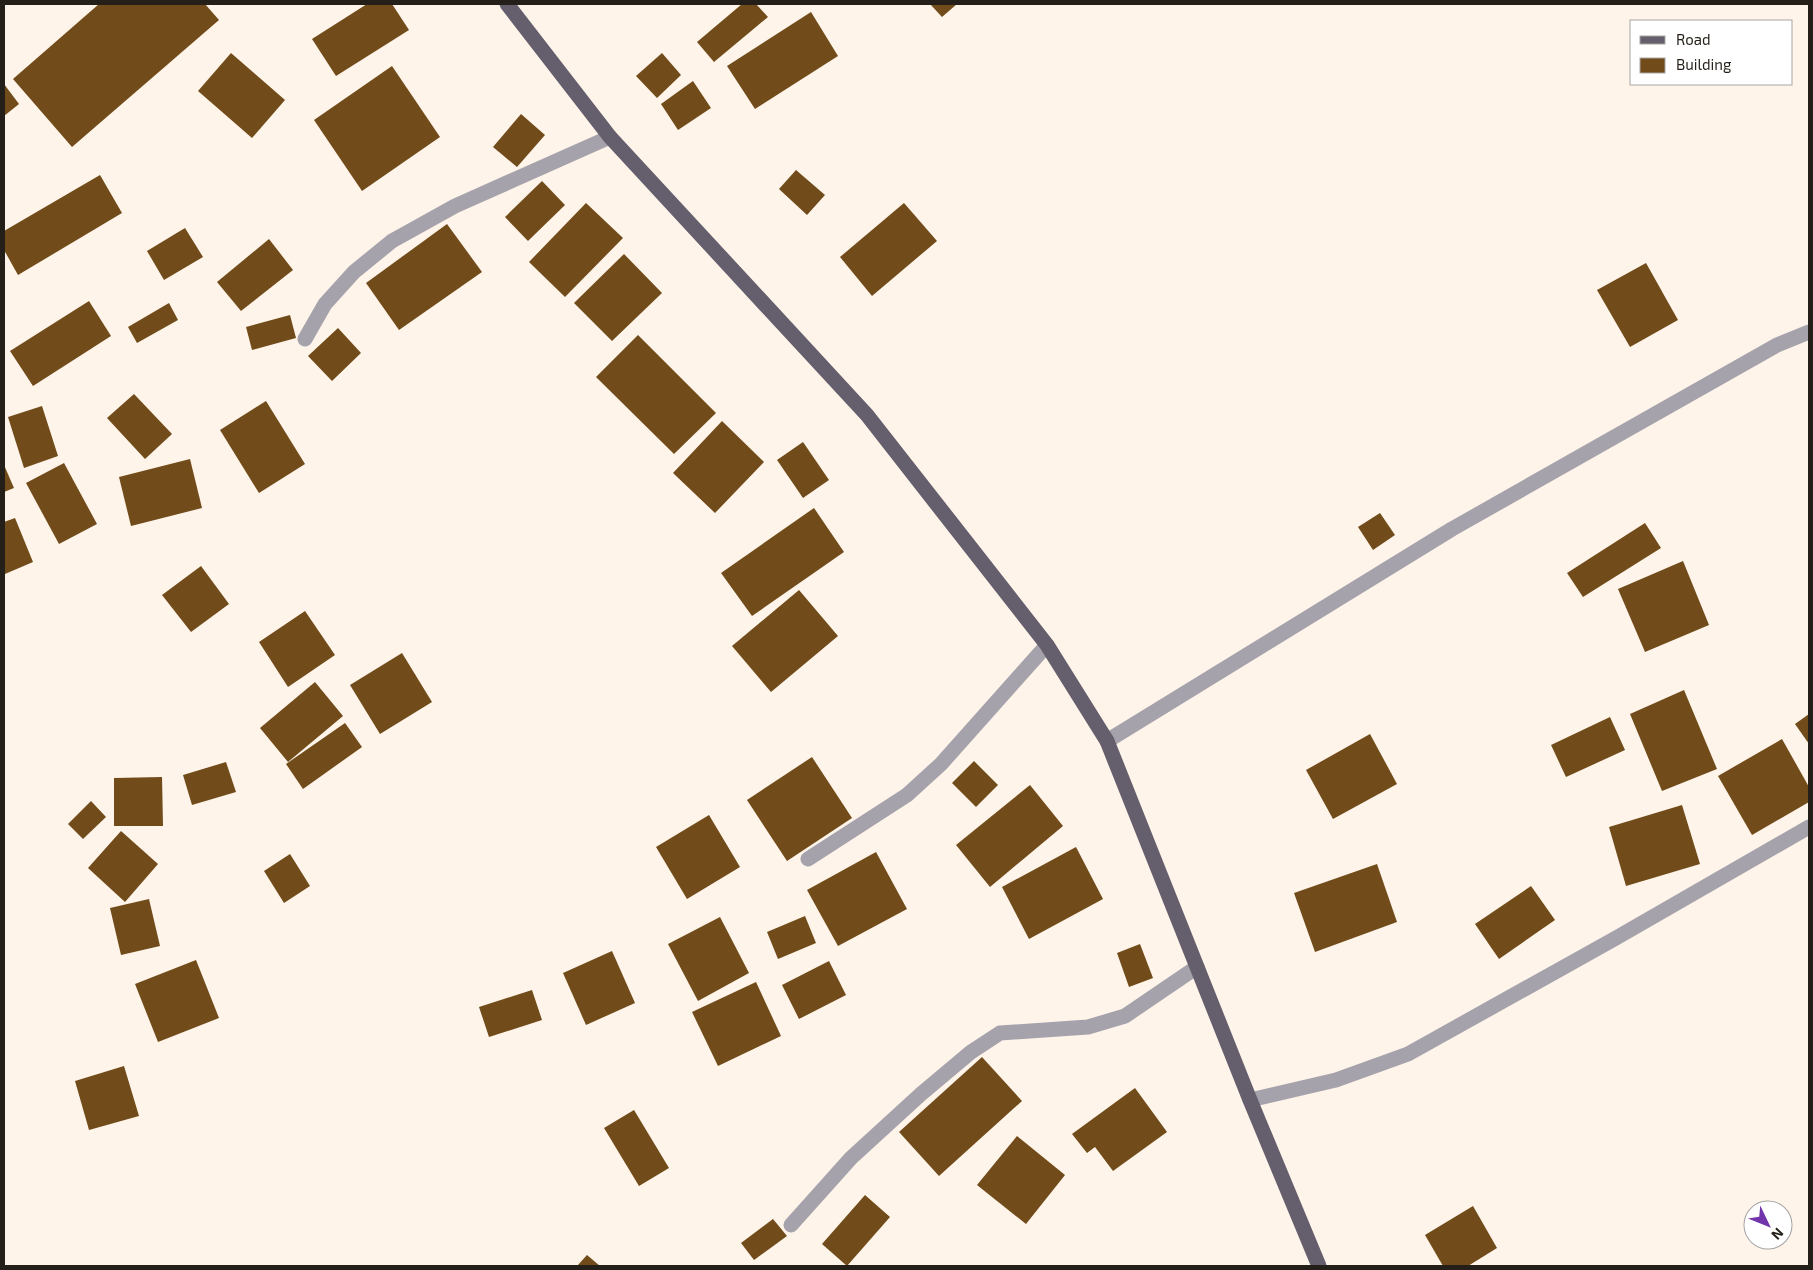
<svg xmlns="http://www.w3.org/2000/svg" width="1813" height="1270" font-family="'Exo 2',sans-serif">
  <rect width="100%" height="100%" fill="#fef4ea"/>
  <g fill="#714b19">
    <polygon points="99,4 205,4 219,20 72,147 13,79"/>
    <polygon points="367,4 392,4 409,30 336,76 312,39"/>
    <polygon points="742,4 756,4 768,17 714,62 697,42"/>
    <polygon points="930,4 957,4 942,17"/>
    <polygon points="811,12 838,56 755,109 727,66"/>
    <polygon points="231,53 285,100 252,138 198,91"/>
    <polygon points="662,53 681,75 657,98 636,76"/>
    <polygon points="392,66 440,137 362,191 314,120"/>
    <polygon points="693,81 711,108 678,130 661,104"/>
    <polygon points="4,84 19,104 4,116"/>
    <polygon points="521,114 545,135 517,167 493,147"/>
    <polygon points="796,170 825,195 807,215 779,189"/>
    <polygon points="100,175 122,213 18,275 4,250 4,231"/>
    <polygon points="542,181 565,205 528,241 505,217"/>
    <polygon points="586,203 623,238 565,297 529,262"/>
    <polygon points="904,203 937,241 872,296 840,257"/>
    <polygon points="447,224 482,272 399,330 366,283"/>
    <polygon points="185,228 203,257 164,280 147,251"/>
    <polygon points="269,239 293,270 241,311 217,282"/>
    <polygon points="624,254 662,293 612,341 574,303"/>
    <polygon points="1646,263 1678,320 1630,347 1597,290"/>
    <polygon points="89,301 111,336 33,386 10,351"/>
    <polygon points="169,303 178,320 137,343 128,327"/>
    <polygon points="290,315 296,338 252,350 246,327"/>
    <polygon points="338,328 361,353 332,381 308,356"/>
    <polygon points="638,335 716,413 674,454 596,377"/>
    <polygon points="134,394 172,434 145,459 107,418"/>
    <polygon points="266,401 305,464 259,493 220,430"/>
    <polygon points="42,406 58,456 24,468 8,417"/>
    <polygon points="722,421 764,462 715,513 673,473"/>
    <polygon points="803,442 829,480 803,498 777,460"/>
    <polygon points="190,459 202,508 131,526 119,477"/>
    <polygon points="64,463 97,524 59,544 26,483"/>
    <polygon points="4,465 14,488 4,492"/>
    <polygon points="814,508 844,552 752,616 721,573"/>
    <polygon points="1380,513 1395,535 1373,550 1358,527"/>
    <polygon points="15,518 33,562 5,574 4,522"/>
    <polygon points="1645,523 1661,548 1583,597 1567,573"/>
    <polygon points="1683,561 1709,625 1645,652 1618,589"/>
    <polygon points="201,566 229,604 191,632 162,595"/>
    <polygon points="799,590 838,636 771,692 732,646"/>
    <polygon points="305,611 335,655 288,687 259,642"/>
    <polygon points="402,653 432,702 380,734 350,685"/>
    <polygon points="315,682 343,716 288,762 260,728"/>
    <polygon points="1684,690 1717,769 1662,791 1630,714"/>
    <polygon points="1809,714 1809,744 1795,724"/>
    <polygon points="1610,717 1625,750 1566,777 1551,745"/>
    <polygon points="345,723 362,747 303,789 286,764"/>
    <polygon points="1370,734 1397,784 1333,819 1306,770"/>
    <polygon points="1782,739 1809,787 1809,802 1752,835 1718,776"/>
    <polygon points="812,757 852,818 787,861 747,800"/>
    <polygon points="974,761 998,785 976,807 952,783"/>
    <polygon points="226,762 236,792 192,805 183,775"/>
    <polygon points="162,777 163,826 114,826 114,778"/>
    <polygon points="1030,785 1063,826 990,887 956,845"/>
    <polygon points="91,801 106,817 83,839 68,824"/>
    <polygon points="1682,805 1700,864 1626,886 1609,827"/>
    <polygon points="709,815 740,867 687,899 656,847"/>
    <polygon points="121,831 158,864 125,902 88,868"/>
    <polygon points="1076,847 1103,899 1029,939 1002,887"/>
    <polygon points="876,852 907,909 838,946 807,890"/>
    <polygon points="290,854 310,886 284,903 264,871"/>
    <polygon points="1377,864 1397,922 1315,952 1294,893"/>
    <polygon points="1531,886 1555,920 1499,959 1475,924"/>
    <polygon points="149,899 160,946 121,955 110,908"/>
    <polygon points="805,916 816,943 778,959 767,932"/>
    <polygon points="720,917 749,973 698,1001 668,944"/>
    <polygon points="1140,944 1153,978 1129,987 1117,953"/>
    <polygon points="612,951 635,1003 586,1025 563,973"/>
    <polygon points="196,960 219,1018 158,1042 135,984"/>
    <polygon points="829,961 846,995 799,1019 782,985"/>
    <polygon points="756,982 781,1036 718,1066 692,1012"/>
    <polygon points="532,990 542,1020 489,1037 479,1007"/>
    <polygon points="982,1057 1022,1101 939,1176 899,1132"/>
    <polygon points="124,1066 139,1116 89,1130 75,1081"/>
    <polygon points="1135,1088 1167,1132 1113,1171 1095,1147 1087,1153 1072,1134"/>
    <polygon points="634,1110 669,1168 639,1186 604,1128"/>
    <polygon points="1017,1136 1065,1175 1026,1224 977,1185"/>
    <polygon points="865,1195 890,1217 847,1266 822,1244"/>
    <polygon points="1473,1206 1497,1248 1468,1266 1443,1266 1425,1235"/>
    <polygon points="773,1219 787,1236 754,1260 741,1243"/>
    <polygon points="587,1255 600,1266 577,1266"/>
  </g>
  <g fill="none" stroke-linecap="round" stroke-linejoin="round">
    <g stroke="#a6a2ab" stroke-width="15">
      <polyline points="305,339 325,304 354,272 392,241 455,206 610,137"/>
      <polyline points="1107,741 1452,529 1777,345 1809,332"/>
      <polyline points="808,859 907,795 941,764 1047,645"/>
      <polyline points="1250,1100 1336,1080 1408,1054 1616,938 1809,827"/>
      <polyline points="791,1225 851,1158 921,1094 971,1052 1000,1033 1088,1027 1125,1016 1197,967"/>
    </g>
    <polyline stroke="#645e6d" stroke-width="15" points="507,4 610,137 867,415 1047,645 1107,741 1250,1100 1319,1266"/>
  </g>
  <rect width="1813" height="1270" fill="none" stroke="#241f18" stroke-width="10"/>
  <rect x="1630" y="20" width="162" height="65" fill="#ffffff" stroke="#a7a5a3"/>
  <rect x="1640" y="36" width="25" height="8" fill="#645e6d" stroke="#a7a5a3"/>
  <text x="1676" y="45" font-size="15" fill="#241f18">Road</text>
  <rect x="1640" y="58" width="25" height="15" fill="#714b19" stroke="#a7a5a3"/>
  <text x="1676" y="70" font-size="15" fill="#241f18">Building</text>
  <g transform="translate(1768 1225) rotate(133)"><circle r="24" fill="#ffffff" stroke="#a7a5a3"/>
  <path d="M0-4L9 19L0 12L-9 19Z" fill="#7134aa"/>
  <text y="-8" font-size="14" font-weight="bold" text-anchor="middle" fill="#241f18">N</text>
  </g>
</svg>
